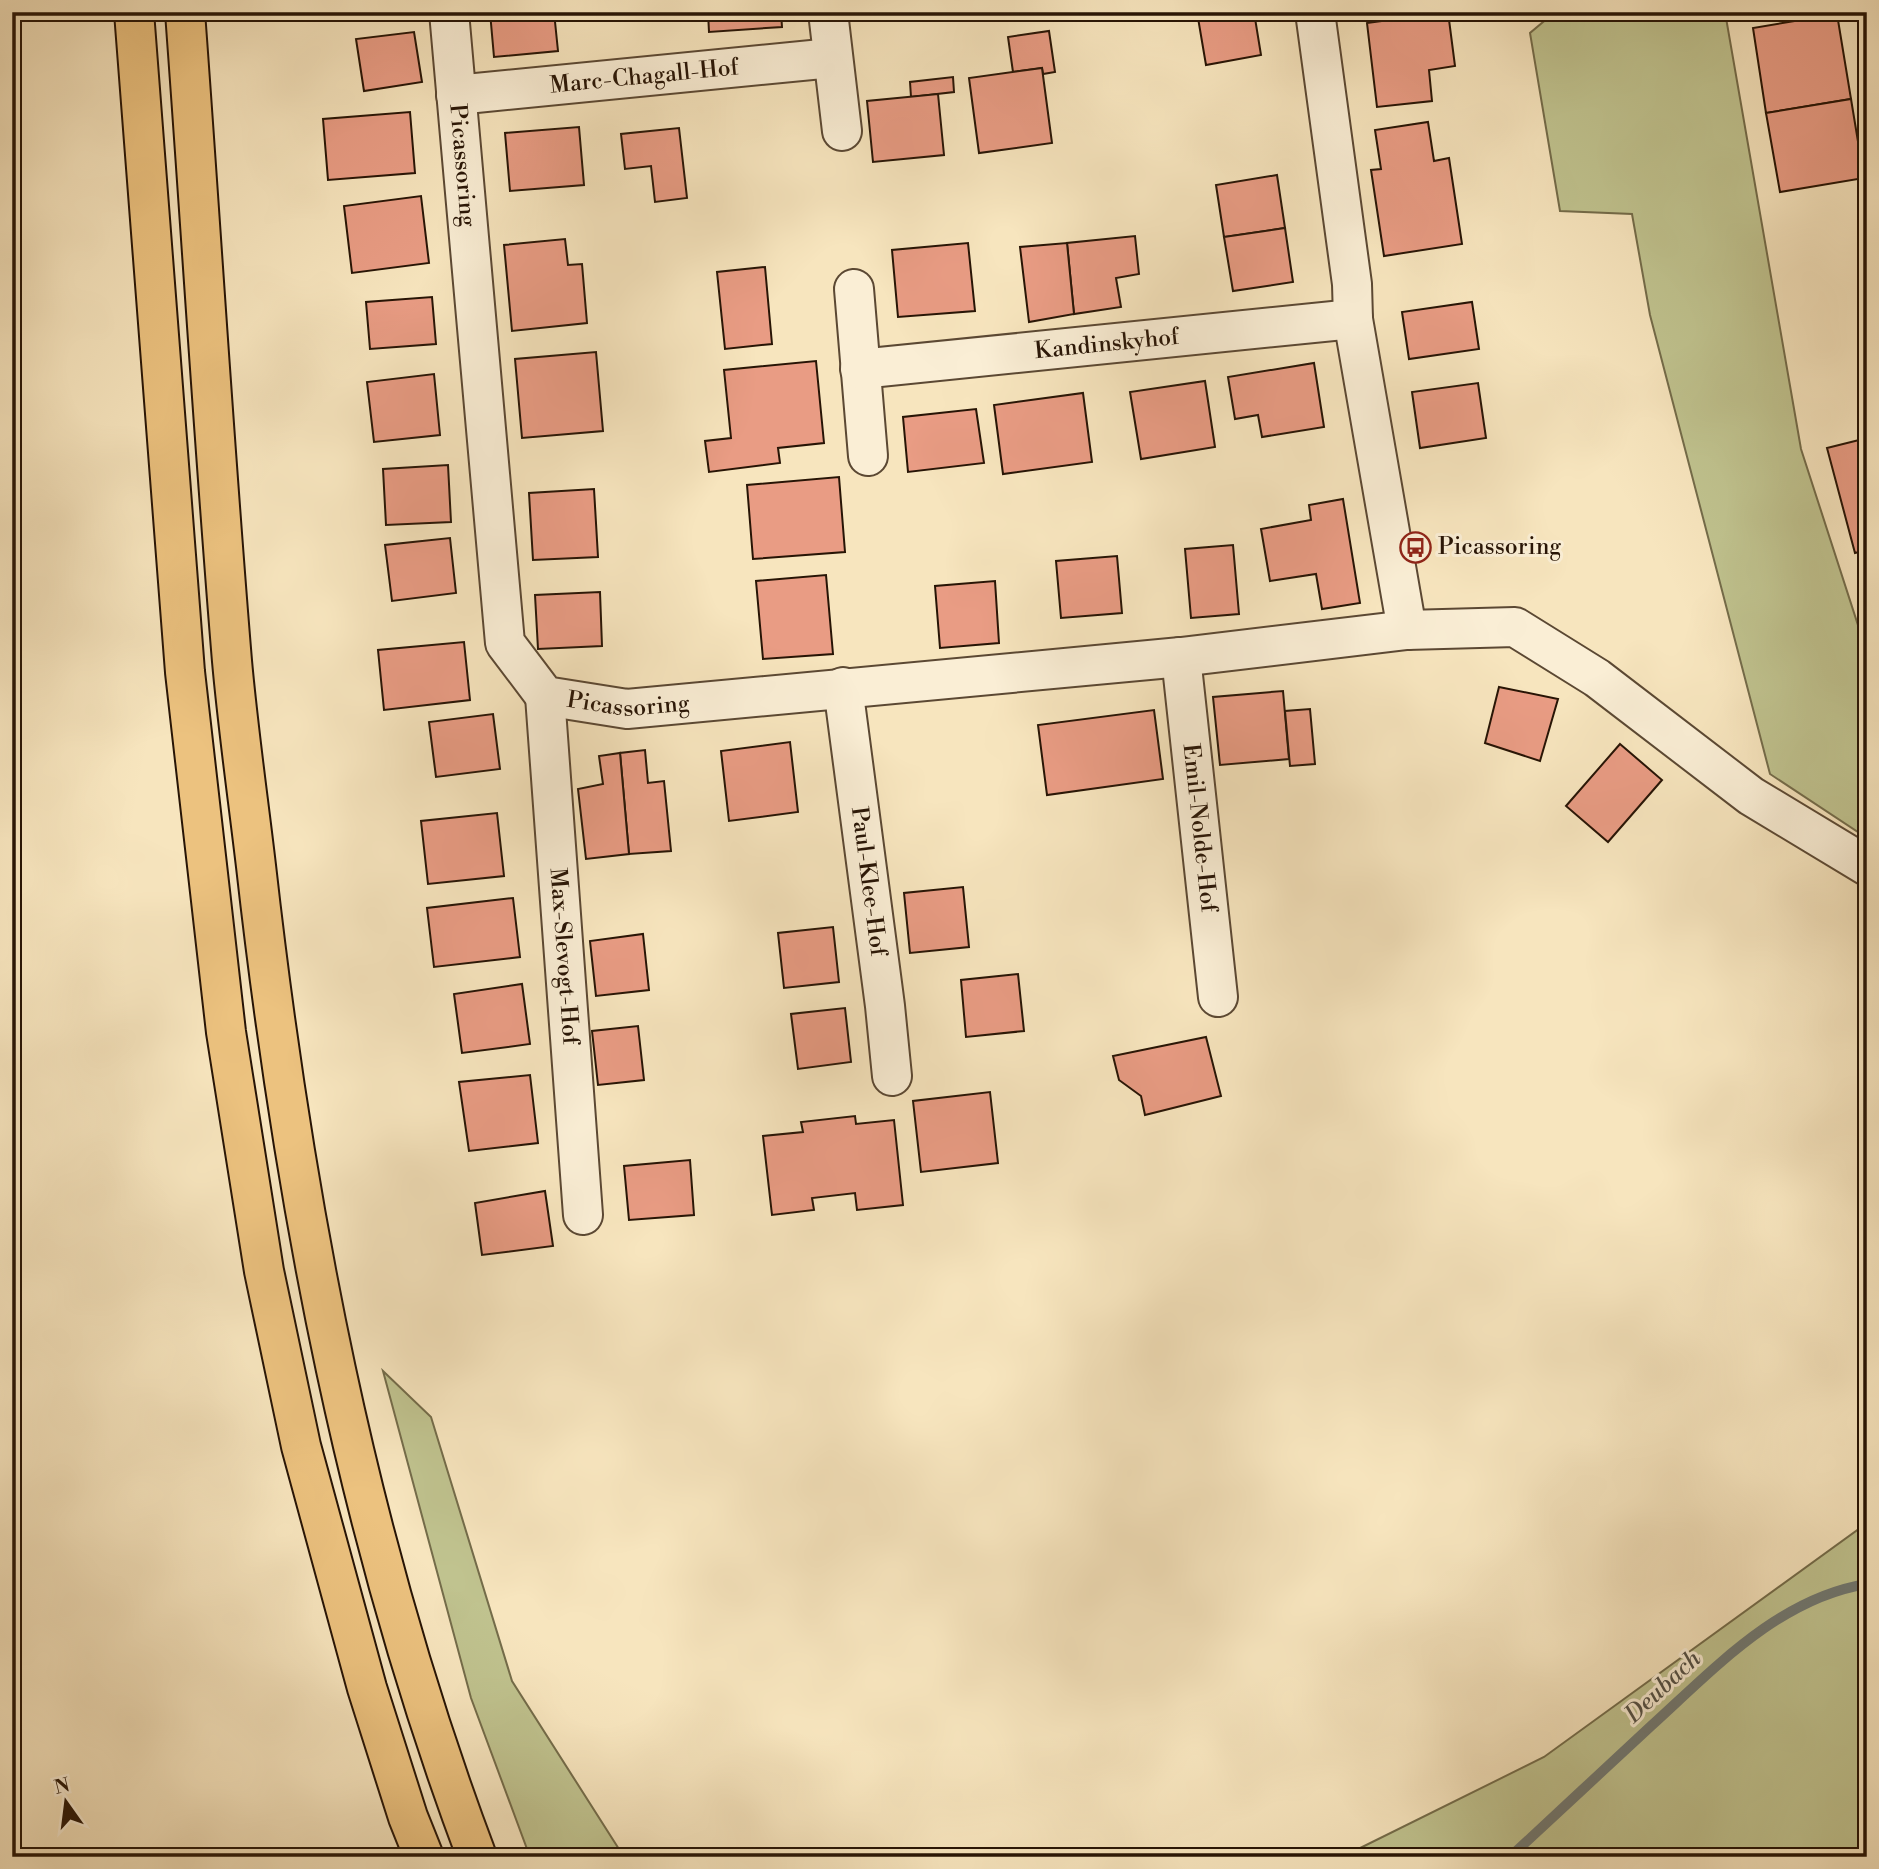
<svg xmlns="http://www.w3.org/2000/svg" width="1879" height="1869" font-family="'Libre Bodoni',serif">
  <rect width="100%" height="100%" fill="#f7e5be"/>
  <filter id="stains"><feTurbulence type="fractalNoise" baseFrequency=".00286" numOctaves="4"/><feColorMatrix values="0 0 0 0 .2 0 0 0 0 .09 0 0 0 0 .02 0 0 0 .5 -.17"/></filter>
  <radialGradient id="worn" r=".72"><stop offset=".6" stop-color="#630" stop-opacity="0"/><stop offset="1" stop-color="#630" stop-opacity=".3"/></radialGradient>
  <g fill="#c0c38f" stroke="#746c4a" stroke-width="2">
    <polygon points="1555,12 1725,12 1801,449 1867,653 1867,830 1861,834 1770,774 1650,315 1632,214 1560,211 1530,33"/>
    <polygon points="383,1371 431,1417 512,1681 624,1857 530,1857 471,1698"/>
    <polygon points="1867,1523 1867,1857 1342,1857 1544,1757"/>
  </g>
  <g fill="none" stroke-linecap="round" stroke-linejoin="round">
    <path stroke="#717973" stroke-width="10" d="M1510,1857c47,-44 94,-87 141,-131 63,-57 128,-128 216,-142"/>
  </g>
  <g fill="#e99c84" stroke="#271405" stroke-width="2">
    <polygon points="490,12 554,12 558,51 494,57"/>
    <polygon points="708,12 781,12 782,27 709,32"/>
    <polygon points="1197,12 1254,12 1261,55 1206,65"/>
    <polygon points="1448,12 1455,66 1429,70 1432,101 1377,107 1367,23"/>
    <polygon points="1837,14 1851,99 1766,113 1753,28"/>
    <polygon points="1049,31 1055,72 1043,74 1042,68 1013,72 1008,37"/>
    <polygon points="414,32 422,82 364,91 356,39"/>
    <polygon points="1042,68 1052,143 979,153 969,78"/>
    <polygon points="953,77 954,92 911,97 910,82"/>
    <polygon points="938,94 944,155 873,162 867,101"/>
    <polygon points="1851,99 1864,178 1780,192 1766,113"/>
    <polygon points="410,112 415,173 328,180 323,119"/>
    <polygon points="1428,122 1434,161 1449,158 1462,244 1384,256 1371,170 1381,169 1375,130"/>
    <polygon points="579,127 584,185 510,191 505,133"/>
    <polygon points="679,128 687,198 655,202 651,166 625,169 621,134"/>
    <polygon points="1277,175 1285,228 1224,237 1216,185"/>
    <polygon points="421,196 429,263 352,273 344,206"/>
    <polygon points="1285,228 1293,282 1233,291 1224,237"/>
    <polygon points="1135,236 1139,274 1116,278 1121,307 1074,314 1067,243"/>
    <polygon points="565,239 568,265 582,264 587,323 512,331 504,245"/>
    <polygon points="968,243 975,311 898,317 892,250"/>
    <polygon points="1067,243 1074,314 1029,322 1020,247"/>
    <polygon points="765,267 772,344 725,349 717,272"/>
    <polygon points="432,297 436,344 370,349 366,302"/>
    <polygon points="1472,302 1479,349 1409,359 1402,312"/>
    <polygon points="596,352 603,431 522,438 515,359"/>
    <polygon points="816,361 824,443 778,448 780,463 709,472 705,441 731,438 724,370"/>
    <polygon points="1314,363 1324,427 1262,437 1258,415 1235,419 1228,377"/>
    <polygon points="434,374 440,435 374,442 367,382"/>
    <polygon points="1205,381 1215,447 1141,459 1130,392"/>
    <polygon points="1478,383 1486,438 1420,448 1412,392"/>
    <polygon points="1083,393 1092,462 1003,474 994,405"/>
    <polygon points="976,409 984,463 908,472 903,417"/>
    <polygon points="1867,438 1867,550 1855,553 1827,448"/>
    <polygon points="448,465 451,522 386,525 383,469"/>
    <polygon points="839,477 845,552 753,559 747,485"/>
    <polygon points="594,489 598,557 533,560 529,493"/>
    <polygon points="1343,499 1360,603 1322,609 1316,574 1270,581 1261,529 1311,520 1309,505"/>
    <polygon points="450,538 456,593 392,601 385,545"/>
    <polygon points="1233,545 1239,614 1191,618 1185,549"/>
    <polygon points="1117,556 1122,613 1061,618 1056,561"/>
    <polygon points="826,575 833,654 763,659 756,581"/>
    <polygon points="995,581 999,643 940,648 935,586"/>
    <polygon points="600,592 602,646 538,649 535,595"/>
    <polygon points="464,642 470,700 384,710 378,650"/>
    <polygon points="1499,687 1558,699 1540,761 1485,743"/>
    <polygon points="1283,691 1289,759 1220,765 1213,697"/>
    <polygon points="1310,709 1315,764 1290,766 1285,711"/>
    <polygon points="1154,710 1163,779 1047,795 1038,725"/>
    <polygon points="493,714 500,769 436,777 429,722"/>
    <polygon points="790,742 798,812 729,821 721,751"/>
    <polygon points="1620,744 1662,780 1608,842 1566,806"/>
    <polygon points="645,750 648,783 664,781 671,851 629,854 620,753"/>
    <polygon points="620,753 629,854 586,859 578,789 603,784 599,756"/>
    <polygon points="497,813 504,876 428,884 421,821"/>
    <polygon points="963,887 969,947 910,953 904,893"/>
    <polygon points="513,898 520,957 434,967 427,908"/>
    <polygon points="833,927 839,982 784,988 778,933"/>
    <polygon points="643,934 649,990 596,996 590,941"/>
    <polygon points="1018,974 1024,1031 966,1037 961,980"/>
    <polygon points="522,984 530,1044 462,1053 454,994"/>
    <polygon points="845,1008 851,1062 798,1069 791,1014"/>
    <polygon points="638,1026 644,1080 598,1085 592,1031"/>
    <polygon points="1206,1037 1221,1096 1145,1115 1141,1096 1119,1080 1113,1056"/>
    <polygon points="530,1075 538,1143 469,1151 459,1082"/>
    <polygon points="990,1092 998,1163 921,1172 913,1101"/>
    <polygon points="855,1116 856,1124 894,1120 903,1205 857,1210 855,1193 812,1198 814,1210 772,1215 763,1136 803,1132 801,1122"/>
    <polygon points="690,1160 694,1215 629,1220 624,1166"/>
    <polygon points="545,1191 553,1246 482,1255 475,1203"/>
  </g>
  <g fill="none" stroke-linecap="round" stroke-linejoin="round">
    <defs>
      <g id="minor">
        <path id="s1" d="M449,12l56,631 40,53 82,13 554,-52 226,-27 108,-3 82,51 154,118 116,70"/>
        <polyline points="828,12 842,131"/>
        <polyline points="1315,12 1352,284 1353,319 1407,630"/>
        <path id="s2" d="M456,95l376,-37"/>
        <polyline points="854,289 868,456"/>
        <path id="s3" d="M860,369l493,-50"/>
        <path id="s4" d="M1181,657l37,340"/>
        <path id="s5" d="M843,687l42,319 7,70"/>
        <path id="s6" d="M545,696l38,519"/>
      </g>
      <g id="highway">
        <polyline points="134,12 185,672 226,1032 264,1271 301,1446 367,1688 408,1817 424,1857"/>
        <path d="M185,12c16,216 29,433 47,649 6,68 16,137 24,205 38,337 101,673 221,991"/>
      </g>
    </defs>
    <use href="#minor" stroke="#5b4833" stroke-width="42"/>
    <use href="#highway" stroke="#271405" stroke-width="42"/>
    <use href="#minor" stroke="#faeed5" stroke-width="38"/>
    <use href="#highway" stroke="#ecc27f" stroke-width="38"/>
  </g>
  <defs>
    <symbol id="bus-ring" viewBox="-11 -11 22 22"><circle r="9.5" fill="#faeed5" stroke="#8f2418" stroke-width="1.5"/><path d="M-5-6H5V4H4V6H2V4H-2V6H-4V4H-5ZM-3.5-4V0h7V-4ZM-3.5 1.2v1.5H-2V1.2ZM2 1.2v1.5H3.5V1.2Z" fill="#8f2418"/></symbol>
  </defs>
  <g fill-rule="evenodd">
    <use href="#bus-ring" x="1398" y="530" width="35" height="35"/>
  </g>
  <g text-anchor="middle" dominant-baseline="central" stroke-width="6" stroke-linejoin="round" paint-order="stroke">
    <g font-size="23" fill="#271405" stroke="#faeed5">
      <text stroke="none"><textPath href="#s2" startOffset="189">Marc-Chagall-Hof</textPath></text>
      <text stroke="none"><textPath href="#s1" startOffset="154">Picassoring</textPath></text>
      <text stroke="none"><textPath href="#s3" startOffset="248">Kandinskyhof</textPath></text>
      <text stroke="none"><textPath href="#s1" startOffset="784">Picassoring</textPath></text>
      <text stroke="none"><textPath href="#s4" startOffset="172">Emil-Nolde-Hof</textPath></text>
      <text stroke="none"><textPath href="#s5" startOffset="196">Paul-Klee-Hof</textPath></text>
      <text stroke="none"><textPath href="#s6" startOffset="261">Max-Slevogt-Hof</textPath></text>
    </g>
    <g font-size="23" fill="#271405" stroke="#faeed5" text-anchor="start">
      <text x="1438" y="547">Picassoring</text>
    </g>
    <g font-size="24" font-style="italic" fill="#524f45" stroke="#faeed5">
      <text transform="translate(1663 1687) rotate(-43)">Deubach</text>
    </g>
  </g>
  <rect width="1879" height="1869" fill="none" stroke="#f7e5be" stroke-width="42"/>
  <rect x="14" y="14" width="1851" height="1841" fill="none" stroke="#271405" stroke-width="3.5"/>
  <rect x="21" y="21" width="1837" height="1827" fill="none" stroke="#271405" stroke-width="2"/>
  <g transform="translate(66 1802) rotate(346)" stroke="#faeed5" stroke-width="5" paint-order="stroke">
  <path d="M0-5L12 26L0 18L-12 26Z" fill="#271405"/>
  <text y="-10" font-size="19" font-weight="bold" text-anchor="middle" fill="#271405">N</text>
  </g>
  <rect width="100%" height="100%" filter="url(#stains)"/>
  <rect width="100%" height="100%" fill="url(#worn)"/>
</svg>
